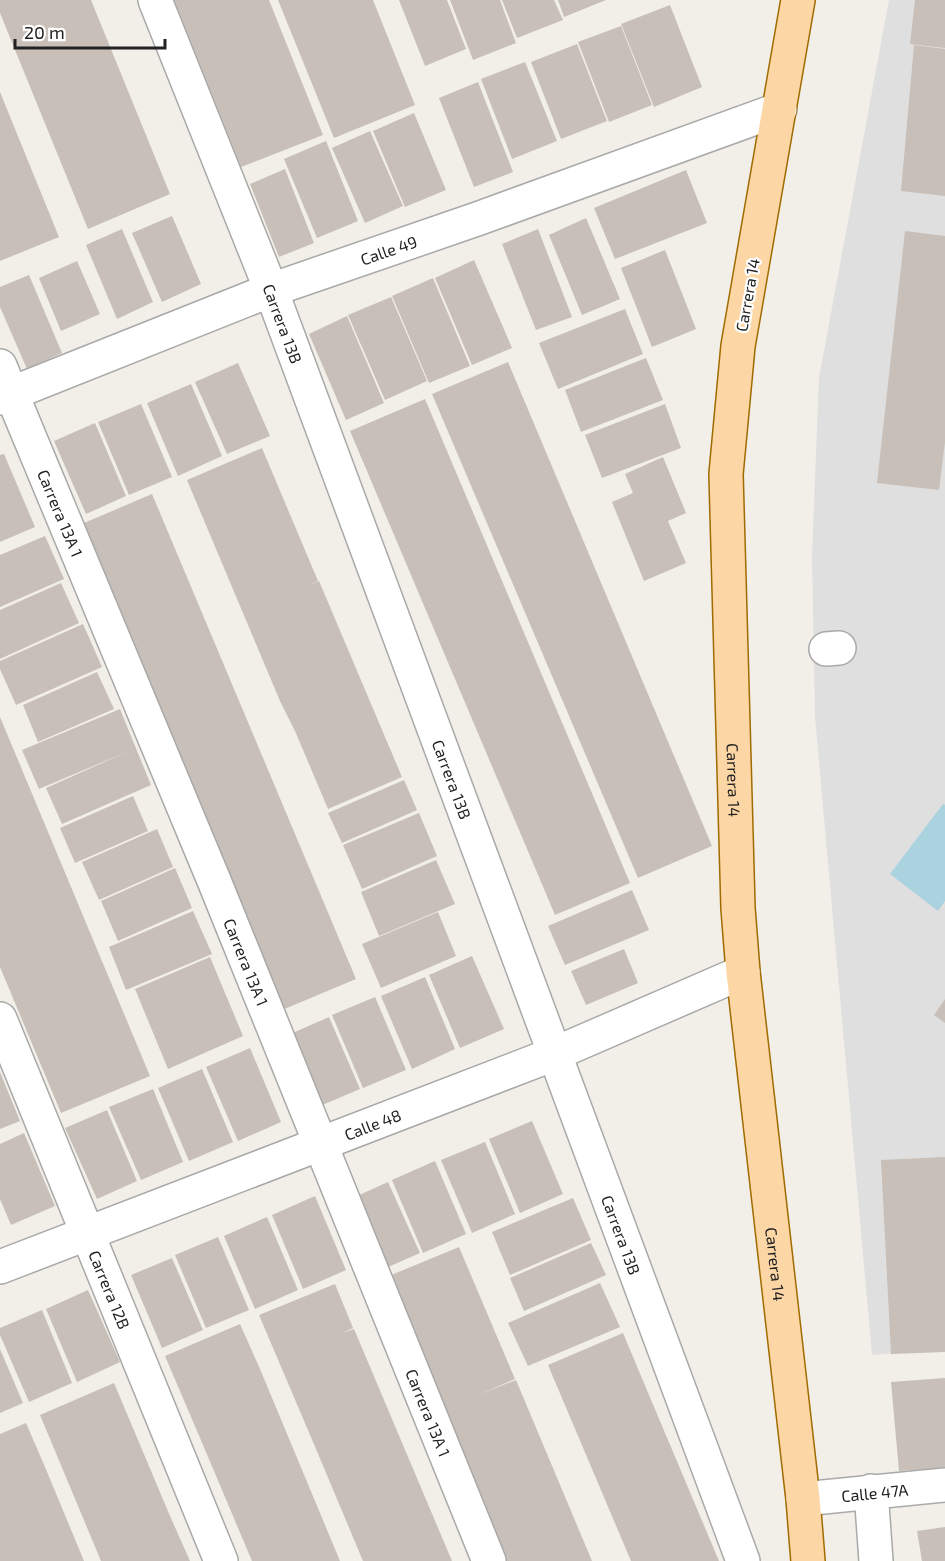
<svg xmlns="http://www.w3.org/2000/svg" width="945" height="1561" font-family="'Exo 2',sans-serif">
  <rect width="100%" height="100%" fill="#f2efe9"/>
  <polygon fill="#e0dfdf" points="889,0 945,0 945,1349 872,1355 815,717 812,556 819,378"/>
  <polygon fill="#aad3df" points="943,804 945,805 945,901 938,911 890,874"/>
  <g fill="#c7bfb8">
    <polygon points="0,0 91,0 170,194 88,229 0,13"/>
    <polygon points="174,0 269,0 323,135 241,167"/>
    <polygon points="278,0 373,0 415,105 334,138"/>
    <polygon points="399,0 447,0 466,49 425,66"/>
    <polygon points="450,0 500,0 516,43 473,60"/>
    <polygon points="502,0 554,0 563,20 517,38"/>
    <polygon points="558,0 606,0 564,17"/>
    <polygon points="915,0 945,0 945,48 910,44"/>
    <polygon points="670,5 702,87 654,107 621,24"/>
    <polygon points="621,26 652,105 609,122 578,42"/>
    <polygon points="577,44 607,121 561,139 531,62"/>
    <polygon points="914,45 945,49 945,196 901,191"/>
    <polygon points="525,62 557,141 512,159 481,79"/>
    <polygon points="478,82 513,172 474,187 439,98"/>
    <polygon points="0,92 59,237 0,261"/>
    <polygon points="414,113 446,190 405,207 373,131"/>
    <polygon points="370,131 403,206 365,223 332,148"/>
    <polygon points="326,141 358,221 317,238 284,159"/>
    <polygon points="285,169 314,243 279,257 250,184"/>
    <polygon points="686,170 707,223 615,259 594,208"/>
    <polygon points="172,216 201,284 162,302 132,233"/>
    <polygon points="586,218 620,299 582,315 549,235"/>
    <polygon points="122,229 153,302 117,319 86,245"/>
    <polygon points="538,229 572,317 536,330 502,244"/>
    <polygon points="905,231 945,236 945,442 939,490 877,483"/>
    <polygon points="665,250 696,329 652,347 621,268"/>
    <polygon points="474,260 512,348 472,365 435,278"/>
    <polygon points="77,261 100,314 61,331 39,278"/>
    <polygon points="29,275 62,353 27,369 0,307 0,287"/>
    <polygon points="433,278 470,366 429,383 392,296"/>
    <polygon points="391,297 427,381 385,400 348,315"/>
    <polygon points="625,309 643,354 558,389 539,343"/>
    <polygon points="347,316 384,403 346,420 309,334"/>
    <polygon points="646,358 663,400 581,432 565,390"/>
    <polygon points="508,362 712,846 638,878 432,394"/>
    <polygon points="238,363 270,436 227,454 195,382"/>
    <polygon points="191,384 222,456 178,476 147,403"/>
    <polygon points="425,399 630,883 555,915 350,431"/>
    <polygon points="141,404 172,477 129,495 98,422"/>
    <polygon points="665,404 681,448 602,478 585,435"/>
    <polygon points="95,423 126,496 86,514 54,441"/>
    <polygon points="262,448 318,581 307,586 319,581 402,777 328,809 295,731 280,701 187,480"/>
    <polygon points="4,454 35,527 0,542 0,455"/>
    <polygon points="663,457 686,513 668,521 686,563 644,581 612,502 633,493 625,474"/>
    <polygon points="152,494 356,979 282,1010 77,526"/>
    <polygon points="45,536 64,579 0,607 0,555"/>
    <polygon points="61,583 79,623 0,659 0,610"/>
    <polygon points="83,624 102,667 16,705 0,669 0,661"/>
    <polygon points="97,672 114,709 38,742 23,705"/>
    <polygon points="120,709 151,785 62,824 46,788 129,751 39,789 22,750"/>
    <polygon points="0,717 150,1076 61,1113 0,967"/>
    <polygon points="404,780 417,810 342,843 328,813"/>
    <polygon points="133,796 148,831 75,863 60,828"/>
    <polygon points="419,813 437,856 362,889 343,845"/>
    <polygon points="157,829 173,867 99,900 82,862"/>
    <polygon points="436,860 455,904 379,936 361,892"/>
    <polygon points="175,868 192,908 118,941 101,901"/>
    <polygon points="632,890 649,930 565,965 548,926"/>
    <polygon points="193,911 212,954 126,990 109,947"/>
    <polygon points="438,912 456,956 381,988 362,944"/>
    <polygon points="624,949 638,983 586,1005 571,971"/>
    <polygon points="472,956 504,1029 460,1048 429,975"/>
    <polygon points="210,957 243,1036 168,1069 135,989"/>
    <polygon points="425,977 455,1049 412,1069 381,996"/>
    <polygon points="375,997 406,1070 363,1088 332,1015"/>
    <polygon points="945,999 945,1023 934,1015"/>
    <polygon points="329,1017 360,1089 320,1106 288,1035"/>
    <polygon points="250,1048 281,1122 238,1141 206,1067"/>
    <polygon points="202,1069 233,1142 189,1161 158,1088"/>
    <polygon points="0,1072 20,1121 0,1129"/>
    <polygon points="153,1089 183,1162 141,1180 109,1107"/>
    <polygon points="107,1110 137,1181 97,1199 65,1128"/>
    <polygon points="532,1121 563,1194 520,1213 489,1139"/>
    <polygon points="24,1133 55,1206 11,1225 0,1199 0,1144"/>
    <polygon points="485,1142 515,1214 472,1233 441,1160"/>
    <polygon points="945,1157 945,1352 891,1354 881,1160"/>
    <polygon points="435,1161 466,1234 423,1253 392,1180"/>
    <polygon points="388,1182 420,1253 379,1271 348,1200"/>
    <polygon points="315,1196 346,1270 303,1289 272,1215"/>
    <polygon points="573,1198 591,1240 510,1275 492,1232"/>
    <polygon points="267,1217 298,1290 255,1309 224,1236"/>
    <polygon points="218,1237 249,1310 206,1328 175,1255"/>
    <polygon points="591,1243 606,1275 524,1311 510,1278"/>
    <polygon points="459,1247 515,1379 478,1395 516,1380 592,1561 503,1561 384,1278"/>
    <polygon points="172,1258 203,1330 162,1348 131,1275"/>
    <polygon points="600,1283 620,1327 528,1366 508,1323"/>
    <polygon points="335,1284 353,1328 342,1333 354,1329 452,1561 363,1561 316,1449 259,1315"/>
    <polygon points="88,1290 120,1362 77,1382 46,1309"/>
    <polygon points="42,1310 72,1383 29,1402 0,1335 0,1328"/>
    <polygon points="240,1324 260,1369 340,1561 252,1561 203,1445 165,1356"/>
    <polygon points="623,1333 641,1376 719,1561 631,1561 548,1365"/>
    <polygon points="0,1349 23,1403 0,1413"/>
    <polygon points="945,1378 945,1468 899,1471 891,1382"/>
    <polygon points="114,1383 170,1516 190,1561 101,1561 40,1415"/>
    <polygon points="26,1423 45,1467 84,1561 0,1561 0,1434"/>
    <polygon points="945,1527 945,1561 922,1561 917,1531"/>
  </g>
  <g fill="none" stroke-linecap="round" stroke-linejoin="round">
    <defs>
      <g id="minor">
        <path id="s1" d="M155,0l116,290 472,1271"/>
        <path id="s2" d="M0,366l215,517 274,678"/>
        <path id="s3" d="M0,398l271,-108 206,-71 303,-110"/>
        <polyline points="826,649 839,648"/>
        <path id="s4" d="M0,1019l221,542"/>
        <path id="s5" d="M0,1267l554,-213 189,-82"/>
        <polyline points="871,1491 876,1561"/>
        <path id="s6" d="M803,1499l142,-14"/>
      </g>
      <g id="major">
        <path id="s7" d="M798,0l-60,346 -12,128 12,434 5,64 60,527 5,62"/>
      </g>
    </defs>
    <use href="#minor" stroke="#a9a9a9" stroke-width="36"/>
    <use href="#major" stroke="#a06b00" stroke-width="36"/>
    <use href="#minor" stroke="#fff" stroke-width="33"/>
    <use href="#major" stroke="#fcd6a4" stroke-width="33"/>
  </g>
  <g text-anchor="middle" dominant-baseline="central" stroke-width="4.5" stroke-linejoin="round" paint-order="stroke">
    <g font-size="16" fill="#222" stroke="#fff">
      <text stroke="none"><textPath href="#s3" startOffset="416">Calle 49</textPath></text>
      <text transform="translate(747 295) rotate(-80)">Carrera 14</text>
      <text stroke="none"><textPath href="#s1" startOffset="348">Carrera 13B</textPath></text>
      <text stroke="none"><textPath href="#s2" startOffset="159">Carrera 13A 1</textPath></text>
      <text stroke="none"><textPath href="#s1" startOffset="834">Carrera 13B</textPath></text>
      <text stroke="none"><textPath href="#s7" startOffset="786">Carrera 14</textPath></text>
      <text stroke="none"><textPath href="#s2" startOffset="645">Carrera 13A 1</textPath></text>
      <text stroke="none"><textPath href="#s5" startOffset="399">Calle 48</textPath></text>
      <text stroke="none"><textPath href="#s1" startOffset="1320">Carrera 13B</textPath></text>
      <text stroke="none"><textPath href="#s7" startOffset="1272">Carrera 14</textPath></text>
      <text stroke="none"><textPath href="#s4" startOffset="292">Carrera 12B</textPath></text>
      <text stroke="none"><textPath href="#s2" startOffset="1131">Carrera 13A 1</textPath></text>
      <text stroke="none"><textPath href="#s6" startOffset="72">Calle 47A</textPath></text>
    </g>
  </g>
  <path d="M15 39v9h150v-9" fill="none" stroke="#222222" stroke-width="3"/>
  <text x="24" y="39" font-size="18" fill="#222222" stroke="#ffffff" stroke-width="4.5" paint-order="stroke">20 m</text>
</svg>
